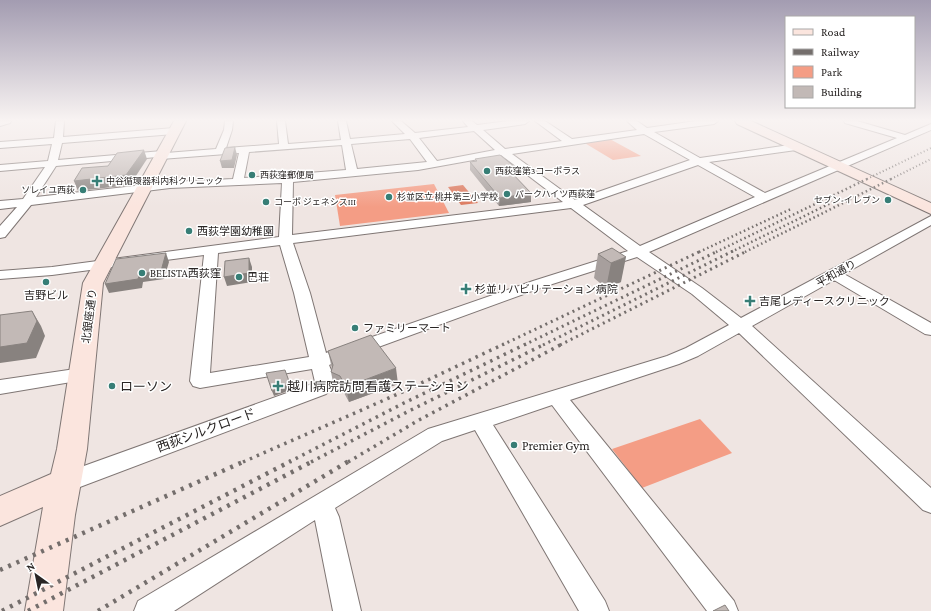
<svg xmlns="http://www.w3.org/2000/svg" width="931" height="611" font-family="'Crimson Pro','Noto Sans JP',serif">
  <rect width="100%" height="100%" fill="#efe5e2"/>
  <g fill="#f49d85">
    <polygon points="608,138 641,156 613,160 583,142"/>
    <polygon points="434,184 449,213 340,226 335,195"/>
    <polygon points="700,419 732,453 642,488 612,449"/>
  </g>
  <polygon fill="#dc795e" points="463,185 478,203 461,205 448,187"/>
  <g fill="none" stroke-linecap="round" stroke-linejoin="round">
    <defs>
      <g id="street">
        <polygon points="0,121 11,121 10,123 0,126"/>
        <path d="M56,121h8l-1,16 111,-9 5,3 -5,3 -112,9 -4,17 104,-9 4,2 50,-4 8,-19 1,-9h8l-1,9 -6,18 53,-4 -2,-23h8l3,23 53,-4 -3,-19h8l4,18 55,-5 -13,-13h9l14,12 53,-6 -5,-6h9l5,4 31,-4h21l-4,3 -42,6 22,19 57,-8 -27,-20h10l27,18 65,-9 -10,-9h10l10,7 49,-7h22l-4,3 -60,8 46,26 96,-14 3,1 2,2 -5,3 -87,12 56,31 132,-55 -52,-15 -1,-2h13l48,14 26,-11v6l-282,122 53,36 39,30 190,-102v9l-87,49 87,49v12l-6,-1 -91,-54 -82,46 179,162v25l-8,-3 -184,-177 -41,23 -19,8 -109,36 164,201 4,10h-31l-155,-206 -59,20 112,176 4,10h-30l-104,-181 -33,11 -107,67 4,9 22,94h-28l-18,-91 -141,91h-40l4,-10 290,-172 239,-73 19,-8 43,-23 -37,-31 -55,-37 -94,30 -214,78c5,13 10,20 -3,29l-262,99 -8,-3 -4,-7 4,-7 256,-92 3,-2 -3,-13 -112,19 -7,-2 -3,-5 14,-126 -152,20 -52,4v-8l52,-4 227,-30 3,-54 -112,5 -139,17 -26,32 -5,1v-12l17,-19 -17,2v-8l23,-2 22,-32 -45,4v-6l48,-4 4,-17 -52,4v-6l54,-4zM474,131l21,19 -58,11 -18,-23zM644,134l46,26 -115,40 -63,-46zM410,139l17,23 -70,7 -6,-25zM342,145l4,25 -102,8 5,-26zM239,153l-6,26 -63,3 -134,15 20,-31 101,-9 4,2zM501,155l62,47 -271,33 1,-53 125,-12zM698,165l57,32 -115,49 -57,-41zM571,208l57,43 -95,30 -207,72 -16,-60 -17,-50zM280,245l14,48 15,64 -99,16 8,-120z"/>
        <polygon points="82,368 89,369 91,374 89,379 0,394 0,380"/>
      </g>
      <g id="secondary">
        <polygon points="174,121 186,121 103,283 87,449 75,515 63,611 25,611 43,507 0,526 0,496 51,474 57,449 83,283"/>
        <polygon points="735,121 751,121 931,203 931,214 737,124"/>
      </g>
    </defs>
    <use href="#street" stroke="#7f7674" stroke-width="2"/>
    <use href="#secondary" stroke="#7f7674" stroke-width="2"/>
    <use href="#street" fill="#fff" fill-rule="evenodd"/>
    <use href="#secondary" fill="#fbe5de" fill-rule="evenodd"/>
    <g stroke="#746e6c" stroke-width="2" stroke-dasharray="1 2.5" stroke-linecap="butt">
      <polyline points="867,179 931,148"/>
      <polyline points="891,179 931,159"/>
    </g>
    <g stroke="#746e6c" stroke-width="2.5" stroke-dasharray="1.5 3" stroke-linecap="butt">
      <polyline points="699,252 791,209"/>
      <polyline points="716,252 869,178"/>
      <polyline points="731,252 839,199"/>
      <polyline points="745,252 893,178"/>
    </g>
    <g stroke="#746e6c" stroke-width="3" stroke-dasharray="2 4" stroke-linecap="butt">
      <polyline points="502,345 701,251"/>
      <polyline points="524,345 718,251"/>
      <polyline points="543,345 733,251"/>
      <polyline points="560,345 747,251"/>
    </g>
    <g stroke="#746e6c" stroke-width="3.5" stroke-dasharray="2.5 5" stroke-linecap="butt">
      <polyline points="243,462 398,394 504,344"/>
      <polyline points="289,462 404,403 526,344"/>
      <polyline points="311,462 411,410 545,344"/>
      <polyline points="348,462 419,420 562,344"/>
    </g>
    <g stroke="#746e6c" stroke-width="4.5" stroke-dasharray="3 6" stroke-linecap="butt">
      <polyline points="0,570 245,461"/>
      <polyline points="2,611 291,461"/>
      <polyline points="28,611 313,461"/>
      <polyline points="98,611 349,461"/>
    </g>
  </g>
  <g fill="#a79f9d">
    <polygon points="475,159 516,168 516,175 514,175 531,193 531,202 499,206 470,170 470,162 475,161"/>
    <polygon points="612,248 621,282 606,288 594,278 598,254"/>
    <polygon points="328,351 398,384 349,402 343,391 334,387 331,372 332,369"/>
  </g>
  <g fill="#88827f">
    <polygon points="235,147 237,155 234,168 222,168 220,161"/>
    <polygon points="144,150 147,159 130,185 78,191 74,181"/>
    <polygon points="516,168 516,175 508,177 508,169"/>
    <polygon points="531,193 531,202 499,206 500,198"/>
    <polygon points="166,253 169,262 164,279 143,282 142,288 109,293 105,284"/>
    <polygon points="626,257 621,282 606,288 611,263"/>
    <polygon points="249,258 252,267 252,282 227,286 224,277"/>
    <polygon points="32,311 41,326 45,336 36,358 0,363 0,347"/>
    <polygon points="396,368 398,384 349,402 346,387"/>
    <polygon points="290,384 291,390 274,396 272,391"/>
  </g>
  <g fill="#c2b9b6" stroke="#88827f">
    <polygon points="235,147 232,160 220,161 225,148"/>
    <polygon points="144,150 126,175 74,181 82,168 108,166 117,153"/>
    <polygon points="500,155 516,168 508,169 531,193 500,198 470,162 477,161 475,159"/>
    <polygon points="612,248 626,257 611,263 598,254"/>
    <polygon points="166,253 161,271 140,274 138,279 105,284 116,259"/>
    <polygon points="249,258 249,273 224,277 225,261"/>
    <polygon points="32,311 37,321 27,343 0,347 0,315"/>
    <polygon points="371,335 396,368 346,387 340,376 331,372 333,365 328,351"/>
    <polygon points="285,370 290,384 272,391 266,373"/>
    <polygon points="725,605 729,611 713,611"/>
  </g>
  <linearGradient id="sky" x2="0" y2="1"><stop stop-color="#a39cb1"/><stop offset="0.58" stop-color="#f8f3f2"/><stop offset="1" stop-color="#f8f3f2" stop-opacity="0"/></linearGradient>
  <rect width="931" height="207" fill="url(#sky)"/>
  <g fill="#377e76" stroke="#fff" stroke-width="1.5">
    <circle cx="487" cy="171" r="4"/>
    <circle cx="252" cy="175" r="4"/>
    <path d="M95 175h4v4h4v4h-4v4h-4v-4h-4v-4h4z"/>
    <circle cx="83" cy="190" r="4"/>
    <circle cx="507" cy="194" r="4"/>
    <circle cx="389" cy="197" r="4"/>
    <circle cx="888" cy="200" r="4"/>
    <circle cx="266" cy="202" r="4"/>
    <circle cx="189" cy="231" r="4"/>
    <circle cx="142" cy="273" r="4"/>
    <circle cx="239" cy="277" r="4"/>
    <circle cx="46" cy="282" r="4"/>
    <path d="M464 283h4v4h4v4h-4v4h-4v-4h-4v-4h4z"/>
    <path d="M748 295h4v4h4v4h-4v4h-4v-4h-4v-4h4z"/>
    <circle cx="355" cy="328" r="4"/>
    <circle cx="112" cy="386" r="4"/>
    <path d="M276 380h4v4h4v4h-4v4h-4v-4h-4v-4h4z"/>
    <circle cx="514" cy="445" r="4"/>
  </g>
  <g text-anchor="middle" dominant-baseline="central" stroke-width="3" stroke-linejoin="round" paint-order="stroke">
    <g font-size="9" fill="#292524" stroke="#fff" text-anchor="start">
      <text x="495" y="171">西荻窪第3コーポラス</text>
      <text x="260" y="175">西荻窪郵便局</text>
      <text x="106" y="181">中谷循環器科内科クリニック</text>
      <text x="75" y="190" text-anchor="end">ソレイユ西荻</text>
      <text x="515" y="194">パークハイツ西荻窪</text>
      <text x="397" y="197">杉並区立 桃井第三小学校</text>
      <text x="880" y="200" text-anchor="end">セブン-イレブン</text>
      <text x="274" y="202">コーポ ジェネシスIII</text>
    </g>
    <g font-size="11" fill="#292524" stroke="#fff" text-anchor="start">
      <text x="197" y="231">西荻学園幼稚園</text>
      <text x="150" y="273">BELISTA西荻窪</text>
      <text x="247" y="277">巴荘</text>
      <text x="475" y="289">杉並リハビリテーション病院</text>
      <text x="46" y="295" text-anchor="middle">吉野ビル</text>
      <text x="759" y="301">吉尾レディースクリニック</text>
      <text x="363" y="328">ファミリーマート</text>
    </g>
    <g font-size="11" fill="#292524" stroke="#fff">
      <text transform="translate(836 273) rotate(-29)">平和通り</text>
      <text transform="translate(89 316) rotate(-83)">北銀座通り</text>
    </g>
    <g font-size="13" fill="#292524" stroke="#fff" text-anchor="start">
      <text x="120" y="386">ローソン</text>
      <text x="287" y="386">越川病院訪問看護ステーション</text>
      <text x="522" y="445">Premier Gym</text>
    </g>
    <g font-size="13" fill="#292524" stroke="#fff">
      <text transform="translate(206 430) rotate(-20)">西荻シルクロード</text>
    </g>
  </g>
  <rect x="785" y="16" width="130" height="92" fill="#ffffff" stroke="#a9a8a7"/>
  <rect x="793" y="29" width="20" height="6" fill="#fbe5de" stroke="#a9a8a7"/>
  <text x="821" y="36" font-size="12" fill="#292524">Road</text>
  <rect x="793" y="49" width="20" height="6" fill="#746e6c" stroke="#a9a8a7"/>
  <text x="821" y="56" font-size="12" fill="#292524">Railway</text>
  <rect x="793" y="66" width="20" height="12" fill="#f49d85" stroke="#a9a8a7"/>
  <text x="821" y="76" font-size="12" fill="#292524">Park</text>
  <rect x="793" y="86" width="20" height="12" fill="#c2b9b6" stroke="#a9a8a7"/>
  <text x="821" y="96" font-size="12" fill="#292524">Building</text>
  <g transform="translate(36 575) rotate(327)" stroke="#ffffff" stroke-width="3" paint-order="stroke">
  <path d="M0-3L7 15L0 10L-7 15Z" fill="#292524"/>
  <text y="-6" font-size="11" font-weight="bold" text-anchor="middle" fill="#292524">N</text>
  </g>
</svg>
